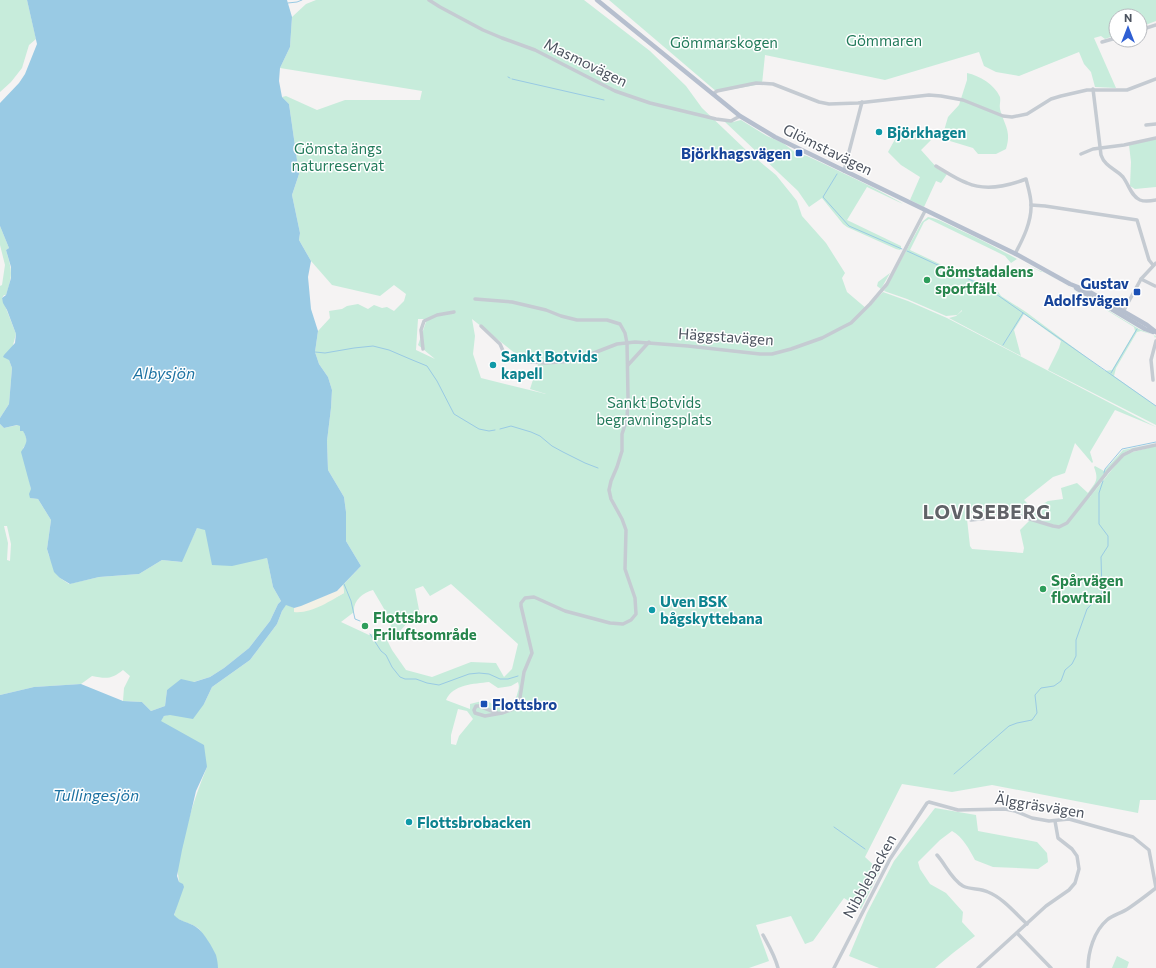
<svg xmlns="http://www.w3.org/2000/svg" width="1156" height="968" font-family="Commissioner,sans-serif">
  <rect width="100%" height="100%" fill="#f5f3f3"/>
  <g fill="#c7ecdb" fill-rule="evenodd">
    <polygon points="0,0 27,0 36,39 29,45 22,68 11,82 0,92"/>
    <path d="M316,0h268l66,51 36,35 16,22 45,43 29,24 21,26 5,15 24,27 19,30 -3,5 5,14 20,17 16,-17 25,9 39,17 209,109 -41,-17 -25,42 3,10 -1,1 -17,-20 -10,30 -12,4 -29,23 7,7 3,2 14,-8 15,-2 -2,-11 16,-5 11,10c8,-11 11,-13 6,-26l1,-1 9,5 19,-21 33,-7 -25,6 -7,4 -34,44 32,-40 7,-4 27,-7v354h-16l-2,13 -146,-28 -40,7 -50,-8 -37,73 15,14 -19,38 -17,-11 -31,43 -8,3 -14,-28 -35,9 13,36 -20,7h-531c-2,-14 -7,-23 -16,-34 -1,-3 -3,-6 -6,-7 -7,-5 -16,-5 -22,-11 3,-11 6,-22 5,-33 0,-6 -2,-10 -1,-16 5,-32 16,-69 29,-100l-47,-46 4,-5 40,-12 8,-17 38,-27 27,-36 5,-13 4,-7 8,4v4c20,-3 33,-10 50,-19l-1,-8 18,-19 -15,-25v-29l-2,-15 -16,-27 -1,-29 4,-33 1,-18 -4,-13 -9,-13 -4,-12 3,-21 12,-13 -1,-7 13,-2 5,-3 11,-2 10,5 6,-4 8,3 5,-1 7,4 10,-10 2,-7 -12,-9 -14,11 -48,-11 -21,-24 -12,-21 1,-7 -8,-38 7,-21 -10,-70 -7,-7 4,-1 31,14 28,-10h75l2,-9 -142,-23 10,-21 2,-30 14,-13zM418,319h9l-9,26 17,14 -19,-9zM472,319l44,35 23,7 -9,28 16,5 -65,-16 -8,-24 2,-18zM998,503l2,1 3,10 28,5 -11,11 4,18 -1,5 -51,-4 -2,-3 -3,-27 10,-1 -6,-1 -1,-4 8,-2 1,7 21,-3 -2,-10 -21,4zM451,584l67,60 -6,25 -8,8 -8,-14 -25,-1 -39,15 -26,-7 -14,-20 -10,-20 -13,5 -28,-13 13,-10c-1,-11 8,-19 19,-22l17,29 2,21 17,-19 11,-6 -5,-26 8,-3 7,10zM489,682l9,6 13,-2 7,-4c2,6 0,8 -1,13 -3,10 -13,10 -22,11l-9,-6 -16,4v5l-24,-9c7,-16 28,-16 43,-18zM458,709l9,2 6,8 -14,17 -3,9 -5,-1v-9z"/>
    <polygon points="609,0 1156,0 1156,21 1140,27 1140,16 1116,16 1116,35 1105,39 1101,36 1094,38 1116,88 1095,87 1091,72 1084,64 1079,52 1019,76 996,72 984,66 979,52 885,80 765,55 762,84 717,92"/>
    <path d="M967,73c13,3 27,11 33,24 1,4 -1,8 0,12 4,16 12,22 6,40l-10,5h-18l-5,-6 -23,-7 -7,-7 5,-17 11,-12 8,-25z"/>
    <polygon points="741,120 767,136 783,143 796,153 807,156 820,162 872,187 900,202 903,204 867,187 847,220 901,246 901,249 900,250 896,249 847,227 843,224 822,198 809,207 798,191 725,122 733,122"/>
    <polygon points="910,130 921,131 931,140 921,150 938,169 947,174 941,183 936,181 924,207 910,200 920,177 901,165 888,152 899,132"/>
    <polygon points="1156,139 1156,187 1135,189 1130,186 1131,162 1129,145"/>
    <path d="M928,217c12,2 23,9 34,14 27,12 53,27 79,41h3l95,57 17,7 -1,2 -1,-3 -13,-4 -4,1 -21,36 -2,8 42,30v19l-108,-55 11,-22 2,-7 -37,-27 -10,16 7,26 -72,-38 7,-2 6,-5v-1l-5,5 -11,1 -39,-17 -23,-8 38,-69zM929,219l66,32 10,5 6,7 6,-4c10,5 19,11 29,14l88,54 1,4 -23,39 -7,1 -79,-59 -25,-16 -6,-9 -19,-6 -66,-31 14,-28z"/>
    <path d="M0,226l9,22 -3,2c6,21 7,24 0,45h-2l-2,3 14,36 -7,26 3,8 -3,36 -9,14v-132l2,-1 3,-20 -5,-20z"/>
    <polygon points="890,273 881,289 877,286 878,282"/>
    <path d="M0,424l4,4 14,-3 3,1c3,7 10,16 2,22l8,41v9l7,1 13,21 -4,29 2,7 11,22 9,6 30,-7 40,-3 23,-14 19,2 16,-34 8,1 48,31 14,-2 6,29 8,14 -3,3 -8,17 -21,27 -25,20 -14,9 -43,13 -2,16 -14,5 -9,-9 -19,-1 1,-13 6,-12 -7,-6c-11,9 -16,9 -31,6l-11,8 -47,3 -34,8zM4,526h3l4,18 -1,17 -3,-1 1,-17z"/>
    <path d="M935,808l41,7 2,16 59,11 10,11 1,9 -10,7 -45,-2 -18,-7c-6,-11 -12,-23 -23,-29l-12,9 -22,22 2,7 10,15 16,9 17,19 -1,10 13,14 -22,17 -18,15h-56l-30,-12 18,-43 27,-52z"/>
    <polygon points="1117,956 1129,962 1127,968 1112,968"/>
  </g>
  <path fill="#f3f1e6" d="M343,585l1,8c-14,8 -33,21 -50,19v-4l43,-17z"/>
  <path fill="#99cae4" d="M27,0h260l5,17 -2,30 -10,21 -1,13 3,16 7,7 10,70 -7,21 8,38 -1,7 12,21 -3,16 3,32 7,22 -3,21 4,12 9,13 4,13 -1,18 -4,33 1,29 16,27 2,15v29l15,25 -24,25 -36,15 -7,2 -8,-3 -4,6 -5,13 -27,36 -38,27 -8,17 -11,15 -23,-4 -6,1 -3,5 43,24 3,22 -11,24 -14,59 -5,26 2,6 4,2 1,3 -10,28c6,7 15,7 22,12 7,4 17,21 20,28 1,4 2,9 2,13h-218v-273l34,-8 47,-3 42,17 19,1 9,9 14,-5 2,-16 14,-11 13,3 16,-5 14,-9 25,-20 21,-27 8,-17 3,-3 -8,-14 -6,-29 -35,8 -20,-1 -7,-35 -8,-2 -15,34 -20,-2 -23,14 -40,3 -29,7 -10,-6 -6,-6 -7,-23 4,-29 -13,-21 -8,-1 -1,-4 2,-5 -10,-37c5,-8 8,-11 2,-21h-3v-5l-3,-1 -13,3 -4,-4v-6l9,-14 3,-36 -3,-8 -6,-3 1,-2 11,-12 1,-9 -9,-24 -4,-7 -1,-5 4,-3 5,-17v-11l-5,-17 3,-2 -9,-22v-123l19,-20 6,-9 12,-30z"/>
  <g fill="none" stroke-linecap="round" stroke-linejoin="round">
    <g stroke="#99cae4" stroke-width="1">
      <polyline points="288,3 297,2 302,0"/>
      <polyline points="508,77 510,78"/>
      <polyline points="512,79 604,100"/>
      <polyline points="837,174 823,197 849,226 902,249"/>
      <polyline points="907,251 986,287 1156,406"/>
      <polyline points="1003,345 1023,313"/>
      <polyline points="315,352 325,353 354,348 373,346 389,350 410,359 427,366 437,381 454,414 479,429 489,431 495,430"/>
      <polyline points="1111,373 1137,329"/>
      <polyline points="500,429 511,426 531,432 540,436 552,446 563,452 585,463 598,468"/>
      <polyline points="1104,473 1105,469 1122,449 1156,442"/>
      <polyline points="344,584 351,601 355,619 360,621"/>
      <polyline points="370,634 381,651 386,655 392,667 400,677 405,679 416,679 427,683 439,685 469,674 479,673 489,674 500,679 508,679 518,676"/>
      <polyline points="954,774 1009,726 1017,723 1032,720 1037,713 1035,695 1041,688 1054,686 1061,681 1065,670 1072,664 1076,656 1076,640 1087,609 1102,593 1101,557 1108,546 1108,536 1099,524 1099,493 1103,481"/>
      <polyline points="834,827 865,849"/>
    </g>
    <g stroke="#c5cbd2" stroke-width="3.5">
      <polyline points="429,0 440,7 483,30 502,38 535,50 615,91 650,103 716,119 731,121 740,116"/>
      <polyline points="1140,30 1156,25"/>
      <polyline points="1102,42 1116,38"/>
      <path d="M1093,89l8,66c4,12 15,14 22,22 6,8 8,19 17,23 5,2 11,1 16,0"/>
      <polyline points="713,94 717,91 756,83 773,84 819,102 829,104 858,103 929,95 941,96 963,100 1003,116 1012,117 1027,114 1051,99 1061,96 1087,90 1127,90 1156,79"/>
      <polyline points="1146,125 1156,124"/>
      <polyline points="1081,154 1093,149 1124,145 1156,138"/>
      <path d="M936,166c10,6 20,13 31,17 18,8 41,3 59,-4 2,8 5,17 5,25 1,17 -8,35 -16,50"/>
      <polyline points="844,171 862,102"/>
      <polyline points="1031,205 1045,206 1137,220 1149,260 1153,265"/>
      <polyline points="1141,279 1155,286"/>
      <polyline points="475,299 512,302 546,310 561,316 577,320 607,320 620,324 625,333 627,343 628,397 627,419 622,434 622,451 617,467 611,481 609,490 611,499 622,519 626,530 625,569 635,598 636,614 631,620 623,624 610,623 565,611 534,597 525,598 521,603 521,606 532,653 524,672 519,704 513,709 502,713 485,716 475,713 474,710 476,706 479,706 497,713"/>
      <polyline points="1123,312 1141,279 1156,263"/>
      <polyline points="481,326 500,344 507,360"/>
      <polyline points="423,349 421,330 424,321 437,315 454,312"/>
      <polyline points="505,360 545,363 573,361 617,344 635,342 688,346 760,354 772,354 791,349 822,338 845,326 851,323 870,304 887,284 925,211"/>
      <polyline points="628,365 649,342"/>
      <polyline points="1153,380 1151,360 1156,341"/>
      <polyline points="971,520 1016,515 1053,526 1059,527 1067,523 1108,471 1123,455 1133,450 1156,445"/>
      <path d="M937,855c9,10 14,24 26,31 8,4 17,2 25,6 15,6 27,21 39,32"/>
      <polyline points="1017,933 1051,968"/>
      <path d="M763,935c6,11 12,21 15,33"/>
      <polyline points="834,968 890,859 927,803 929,802 958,810 1005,809 1015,811 1032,818 1049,821 1069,819 1133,837 1149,850 1156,888"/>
      <polyline points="978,968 1046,906 1069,890 1075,883 1079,869 1077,856 1072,849 1058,838 1055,821"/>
      <path d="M1088,968c0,-16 6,-37 19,-48 6,-5 15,-7 22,-12 9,-6 18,-13 27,-20"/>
    </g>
    <g stroke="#b6bfce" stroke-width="4.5">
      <polyline points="597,0 740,116 775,137 1016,254 1070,284 1088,291 1147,325 1156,332"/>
      <polyline points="1076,288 1145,329 1153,332"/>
    </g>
  </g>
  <g fill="#0f9aa8" stroke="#fff" stroke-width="1.5">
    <circle cx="879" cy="132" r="4"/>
    <circle cx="493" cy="365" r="4"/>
    <circle cx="652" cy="610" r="4"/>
    <circle cx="409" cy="822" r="4"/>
  </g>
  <g fill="#1a4fb4" stroke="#fff" stroke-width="1.5">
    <rect x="795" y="149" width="8" height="8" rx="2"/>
    <rect x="1133" y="288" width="8" height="8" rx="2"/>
    <rect x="480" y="700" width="8" height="8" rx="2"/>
  </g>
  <g fill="#2e9e5b" stroke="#fff" stroke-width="1.5">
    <circle cx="927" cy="280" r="4"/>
    <circle cx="1043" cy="589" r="4"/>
    <circle cx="365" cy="626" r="4"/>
  </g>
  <g text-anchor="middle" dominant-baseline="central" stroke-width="3" stroke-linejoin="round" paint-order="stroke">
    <g font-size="15" fill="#227b5b" stroke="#fff">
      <text x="884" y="40">Gömmaren</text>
      <text x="724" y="42">Gömmarskogen</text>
      <text x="338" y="148">Gömsta ängs<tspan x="338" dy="17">naturreservat</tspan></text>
      <text x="654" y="402">Sankt Botvids<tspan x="654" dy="17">begravningsplats</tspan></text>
    </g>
    <g font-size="15" fill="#4c535f" stroke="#fff">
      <text transform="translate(586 62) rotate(26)">Masmovägen</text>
      <text transform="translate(828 149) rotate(26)">Glömstavägen</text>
      <text transform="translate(726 336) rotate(4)">Häggstavägen</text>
      <text transform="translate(1040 805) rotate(9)">Älggräsvägen</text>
      <text transform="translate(869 876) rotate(-61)">Nibblebacken</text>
    </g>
    <g font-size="15" font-weight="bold" fill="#0d838f" stroke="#fff" text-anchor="start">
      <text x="887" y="132">Björkhagen</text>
      <text x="501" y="356">Sankt Botvids<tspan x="501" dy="17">kapell</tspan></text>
      <text x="660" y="601">Uven BSK<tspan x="660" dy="17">bågskyttebana</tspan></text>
      <text x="417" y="822">Flottsbrobacken</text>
    </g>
    <g font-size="15" font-weight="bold" fill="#164399" stroke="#fff" text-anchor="end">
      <text x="791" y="153">Björkhagsvägen</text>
      <text x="1129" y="283">Gustav<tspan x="1129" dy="17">Adolfsvägen</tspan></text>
      <text x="492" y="704" text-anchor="start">Flottsbro</text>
    </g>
    <g font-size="15" font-weight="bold" fill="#27864d" stroke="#fff" text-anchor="start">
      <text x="935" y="271">Gömstadalens<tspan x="935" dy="17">sportfält</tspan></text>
      <text x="1051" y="580">Spårvägen<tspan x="1051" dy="17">flowtrail</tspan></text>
      <text x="373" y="617">Flottsbro<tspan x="373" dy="17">Friluftsområde</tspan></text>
    </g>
    <g font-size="16" font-style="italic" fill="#1c72a2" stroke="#fff">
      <text x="164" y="372">Albysjön</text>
      <text x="96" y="794">Tullingesjön</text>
    </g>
    <g font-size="19" font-weight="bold" letter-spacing="1" fill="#606267" stroke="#fff">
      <text x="987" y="511">LOVISEBERG</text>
    </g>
  </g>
  <g transform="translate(1128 28)"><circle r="19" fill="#ffffff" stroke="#b7babf"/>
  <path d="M0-3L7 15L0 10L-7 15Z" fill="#2f5fd3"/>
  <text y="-6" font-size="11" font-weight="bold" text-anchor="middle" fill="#4c535f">N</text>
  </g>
</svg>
